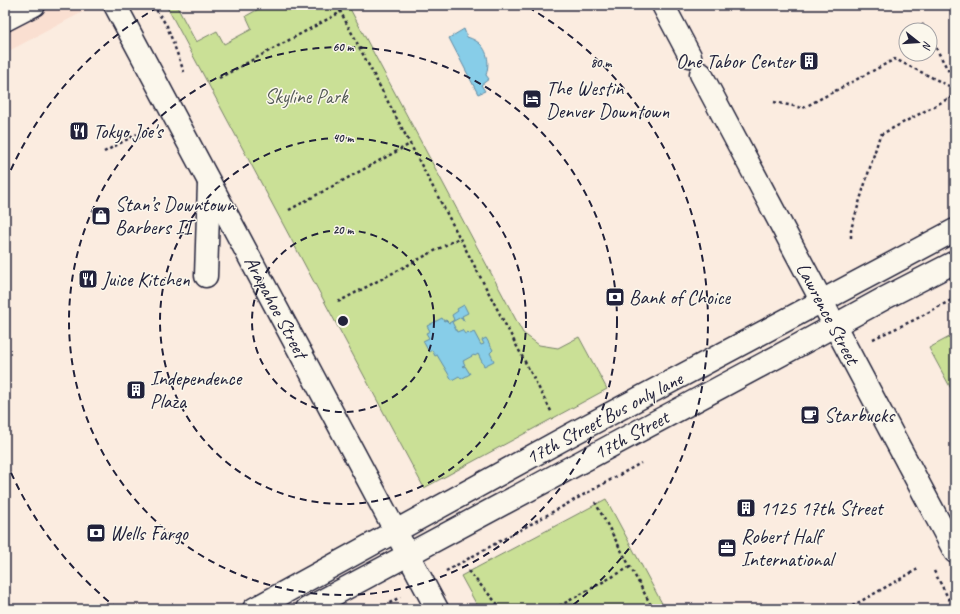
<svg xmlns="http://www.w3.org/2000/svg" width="960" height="614" font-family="Caveat,sans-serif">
  <rect width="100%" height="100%" fill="#fbece0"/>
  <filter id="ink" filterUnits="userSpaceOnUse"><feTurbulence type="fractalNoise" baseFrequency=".025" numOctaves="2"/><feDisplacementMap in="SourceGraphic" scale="8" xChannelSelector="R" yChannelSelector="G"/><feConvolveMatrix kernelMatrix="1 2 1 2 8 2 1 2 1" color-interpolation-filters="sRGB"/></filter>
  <g filter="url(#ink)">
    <polygon fill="#fadfd1" points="5,5 96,5 5,53"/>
    <g fill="#cae096" stroke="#768168">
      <polygon points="166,5 176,5 196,42 217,31 224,44 252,29 246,16 264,6 264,5 348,5 523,333 539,345 558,348 579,337 607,389 424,488"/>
      <polygon points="955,334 955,396 929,348"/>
      <polygon points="606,499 665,609 479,609 461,576"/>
    </g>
    <g fill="#87cde8" stroke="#5f89a3">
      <path d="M464,29l3,8c3,1 6,2 9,4 12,7 14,22 10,34l3,4 -8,6 4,6 -7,3 -29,-56z"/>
      <polygon points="464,305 468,313 462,316 464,321 461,317 452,322 457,332 462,330 465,334 468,332 470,334 474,332 481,345 484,344 482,340 486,338 493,350 490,353 494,361 484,366 478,354 475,356 474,355 463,361 465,365 462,366 463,367 465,366 470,374 461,379 459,376 452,380 437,355 435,356 432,350 429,352 423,341 429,338 426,333 430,331 427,326 442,318 444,321 446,320 449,323 454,320 452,315 458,311 457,309"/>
    </g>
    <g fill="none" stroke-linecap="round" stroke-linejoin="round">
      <defs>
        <g id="minor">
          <polyline points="115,5 437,609"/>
          <polyline points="663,5 690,56"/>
          <polyline points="5,20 34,5"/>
          <path id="s1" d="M701,74l254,478"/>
          <polyline points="206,276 209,183"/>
          <polyline points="254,609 574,433 955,230"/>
        </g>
        <polyline id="major" points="307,609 799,345 885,298 955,262"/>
      </defs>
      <use href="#minor" stroke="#22223b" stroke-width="25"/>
      <use href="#major" stroke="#22223b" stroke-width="25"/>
      <g stroke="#22223b" stroke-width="2.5" stroke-dasharray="3 3" stroke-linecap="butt">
        <polyline points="153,5 167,26 184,72"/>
        <polyline points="337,5 552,413"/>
        <polyline points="922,24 926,30"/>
        <polyline points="930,37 955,83"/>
        <polyline points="219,78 341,12"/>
        <polyline points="774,102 803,108 895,59 955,89"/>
        <polyline points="104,152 137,134"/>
        <polyline points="289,210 410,144"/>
        <polyline points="851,238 851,229 880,135 955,95"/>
        <polyline points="338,302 459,238"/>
        <polyline points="873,339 916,319 955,298"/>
        <polyline points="595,502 653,609"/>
        <polyline points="446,571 641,463"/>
        <polyline points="468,571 502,609"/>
        <polyline points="934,571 954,609"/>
        <polyline points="379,609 400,597"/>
        <polyline points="554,609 630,567"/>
        <polyline points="847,609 918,569"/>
      </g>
      <use href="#minor" stroke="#fbf7ec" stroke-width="22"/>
      <use href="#major" stroke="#fbf7ec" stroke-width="22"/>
    </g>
  </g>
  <g fill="none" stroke="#22223b" stroke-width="2" stroke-dasharray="7 5">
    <circle cx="343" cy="321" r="91"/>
    <circle cx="343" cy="321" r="183"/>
    <circle cx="343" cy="321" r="274"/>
    <path d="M118 609A365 365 0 0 1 6 461M6 181A365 365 0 0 1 158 7M528 7A365 365 0 0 1 568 609"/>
  </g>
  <defs>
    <symbol id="building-square" viewBox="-11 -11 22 22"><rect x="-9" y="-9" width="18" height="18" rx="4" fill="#22223b" stroke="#fbf7ec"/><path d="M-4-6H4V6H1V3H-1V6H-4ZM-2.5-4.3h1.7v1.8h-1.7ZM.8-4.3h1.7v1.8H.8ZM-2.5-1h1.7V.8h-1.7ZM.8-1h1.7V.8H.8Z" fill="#fff"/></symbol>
    <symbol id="hotel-square" viewBox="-11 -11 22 22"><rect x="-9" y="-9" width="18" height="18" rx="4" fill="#22223b" stroke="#fbf7ec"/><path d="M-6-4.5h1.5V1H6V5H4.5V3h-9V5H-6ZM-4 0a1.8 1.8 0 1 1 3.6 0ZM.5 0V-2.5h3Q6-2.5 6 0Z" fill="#fff"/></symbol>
    <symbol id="restaurant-square" viewBox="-11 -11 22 22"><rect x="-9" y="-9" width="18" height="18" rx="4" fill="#22223b" stroke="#fbf7ec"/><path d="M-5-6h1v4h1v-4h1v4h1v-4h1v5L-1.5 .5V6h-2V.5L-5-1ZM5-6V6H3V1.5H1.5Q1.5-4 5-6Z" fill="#fff"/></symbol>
    <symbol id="shop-square" viewBox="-11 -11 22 22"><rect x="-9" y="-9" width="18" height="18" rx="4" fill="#22223b" stroke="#fbf7ec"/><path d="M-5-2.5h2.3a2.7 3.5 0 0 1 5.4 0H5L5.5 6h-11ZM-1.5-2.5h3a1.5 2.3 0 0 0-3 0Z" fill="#fff"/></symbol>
    <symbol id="bank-square" viewBox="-11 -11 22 22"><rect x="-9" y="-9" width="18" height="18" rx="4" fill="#22223b" stroke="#fbf7ec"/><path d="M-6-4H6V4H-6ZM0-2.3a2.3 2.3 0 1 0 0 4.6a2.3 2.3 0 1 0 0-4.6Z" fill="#fff"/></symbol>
    <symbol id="cafe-square" viewBox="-11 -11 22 22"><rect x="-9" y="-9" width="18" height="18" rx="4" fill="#22223b" stroke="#fbf7ec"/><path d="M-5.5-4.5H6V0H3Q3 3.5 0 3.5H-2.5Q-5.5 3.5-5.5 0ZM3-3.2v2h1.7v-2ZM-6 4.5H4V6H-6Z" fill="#fff"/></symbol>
    <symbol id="office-square" viewBox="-11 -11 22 22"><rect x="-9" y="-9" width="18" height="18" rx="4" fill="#22223b" stroke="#fbf7ec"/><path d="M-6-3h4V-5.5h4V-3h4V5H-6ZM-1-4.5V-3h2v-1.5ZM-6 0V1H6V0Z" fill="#fff"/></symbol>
  </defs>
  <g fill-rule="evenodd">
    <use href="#building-square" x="798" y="50" width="22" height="22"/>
    <use href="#hotel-square" x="521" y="88" width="22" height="22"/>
    <use href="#restaurant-square" x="68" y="120" width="22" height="22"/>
    <use href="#shop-square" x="90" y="205" width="22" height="22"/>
    <use href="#restaurant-square" x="77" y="268" width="22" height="22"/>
    <use href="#bank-square" x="604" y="286" width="22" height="22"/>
    <use href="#building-square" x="125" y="379" width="22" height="22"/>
    <use href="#cafe-square" x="799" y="404" width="22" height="22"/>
    <use href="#building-square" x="735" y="497" width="22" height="22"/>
    <use href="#bank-square" x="85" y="522" width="22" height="22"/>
    <use href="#office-square" x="716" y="537" width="22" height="22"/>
  </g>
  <g text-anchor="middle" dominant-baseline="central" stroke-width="3" stroke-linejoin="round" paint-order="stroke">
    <g font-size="20" fill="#22223b" stroke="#fbf7ec" text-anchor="start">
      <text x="795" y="61" text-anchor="end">One Tabor Center</text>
      <text x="546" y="88">The Westin<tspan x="546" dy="23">Denver Downtown</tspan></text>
      <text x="93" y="131">Tokyo Joe's</text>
      <text x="115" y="204">Stan’s Downtown<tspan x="115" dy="23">Barbers II</tspan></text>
      <text x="102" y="279">Juice Kitchen</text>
      <text x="629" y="297">Bank of Choice</text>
      <text x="150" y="378">Independence<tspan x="150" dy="23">Plaza</tspan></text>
      <text x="824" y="415">Starbucks</text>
      <text x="760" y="508">1125 17th Street</text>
      <text x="110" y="533">Wells Fargo</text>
      <text x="741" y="536">Robert Half<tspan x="741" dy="23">International</tspan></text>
    </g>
    <g font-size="20" fill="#545b56" stroke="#fbf7ec">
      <text x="306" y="96">Skyline Park</text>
    </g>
    <g font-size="20" fill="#22223b" stroke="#fbf7ec">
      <text transform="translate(276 307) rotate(62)">Arapahoe Street</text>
      <text stroke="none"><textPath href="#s1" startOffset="271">Lawrence Street</textPath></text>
      <text transform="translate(604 418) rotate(-28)">17th Street Bus only lane</text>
      <text transform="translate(631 435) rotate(-28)">17th Street</text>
    </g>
  </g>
  <circle cx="343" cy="321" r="6" fill="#22223b" stroke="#fbf7ec" stroke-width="2"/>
  <g font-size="12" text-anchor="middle" font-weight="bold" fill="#22223b" stroke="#fbf7ec" stroke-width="3" stroke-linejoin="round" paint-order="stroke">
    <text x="343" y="51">60 m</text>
    <text x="601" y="67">80 m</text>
    <text x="343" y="142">40 m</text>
    <text x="343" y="234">20 m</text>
  </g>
  <rect width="960" height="614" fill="none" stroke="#fbf7ec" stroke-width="20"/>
  <rect x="10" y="10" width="940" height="594" fill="none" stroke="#22223b" stroke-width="1.5" filter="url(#ink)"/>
  <g transform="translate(918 42) rotate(107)"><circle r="19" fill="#fbf7ec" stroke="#a4a2a5"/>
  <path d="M0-3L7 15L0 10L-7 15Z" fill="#22223b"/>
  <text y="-6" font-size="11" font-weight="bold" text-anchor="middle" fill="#22223b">N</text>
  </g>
</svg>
